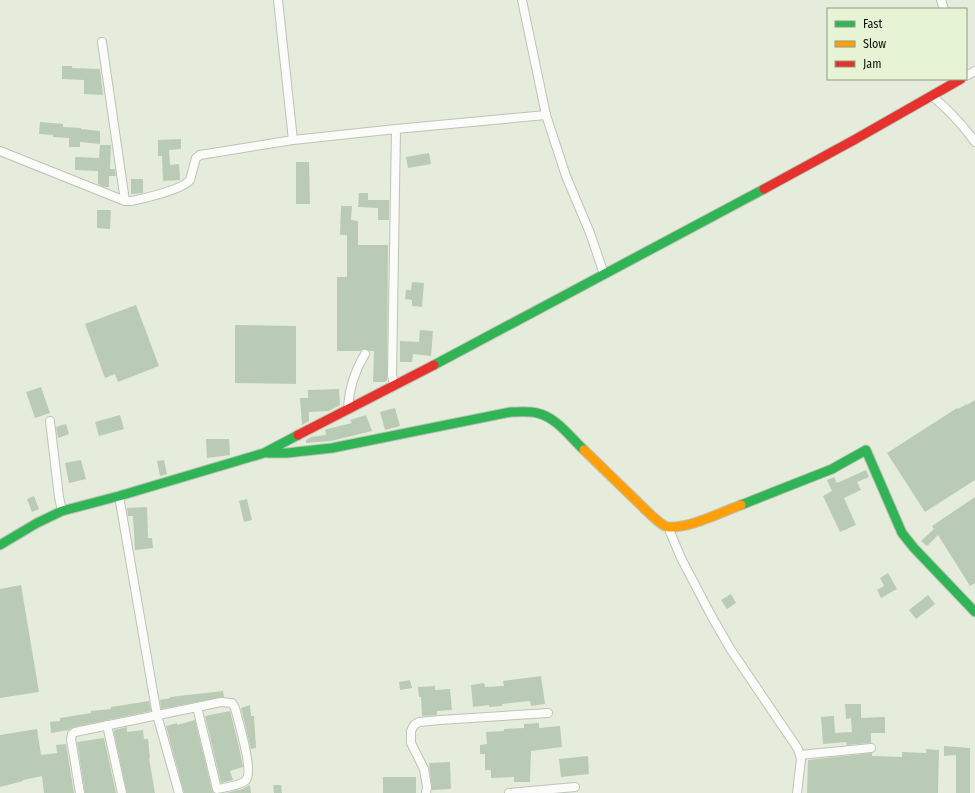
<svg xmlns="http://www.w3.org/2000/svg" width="975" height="793" font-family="'Fira Sans Condensed',sans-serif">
  <rect width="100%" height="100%" fill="#e6ecdc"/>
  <g fill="#bacbb5">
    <polygon points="62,66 72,66 72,68 100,69 103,95 84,94 84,80 62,79"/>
    <polygon points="40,122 63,124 63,127 81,128 81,129 100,131 100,144 80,142 80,147 69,147 69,138 53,137 53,135 39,134"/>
    <polygon points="181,139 181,149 169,150 170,165 179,164 180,180 163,181 162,156 158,156 158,140"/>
    <polygon points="100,145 111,145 110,169 115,169 116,176 109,176 109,187 104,187 98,184 98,171 75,170 75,157 99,158"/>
    <polygon points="429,153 431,164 408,168 406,157"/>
    <polygon points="296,162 309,162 310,204 296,204"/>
    <polygon points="131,179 143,179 143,193 131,194"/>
    <polygon points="359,193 368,193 368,200 389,200 389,220 378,220 378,208 358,207"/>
    <polygon points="341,206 352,206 351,220 358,221 358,245 388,245 387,381 384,382 373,382 374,351 370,351 365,349 360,351 337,351 337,277 347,277 347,235 340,235"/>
    <polygon points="97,210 111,210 110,229 97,228"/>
    <polygon points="412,282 424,283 422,307 412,306 412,300 405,299 406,290 411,290"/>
    <polygon points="136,305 159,366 118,382 115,374 105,378 85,324"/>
    <polygon points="235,325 296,326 296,384 235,383"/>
    <polygon points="420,330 433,331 431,356 413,354 412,362 400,362 400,341 419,342"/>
    <polygon points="41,387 50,413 35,418 26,392"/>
    <polygon points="339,389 340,405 329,411 309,412 309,421 302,425 300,398 308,398 308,390"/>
    <polygon points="975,400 975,480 925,512 887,453 957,408 958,409 967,404 967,405"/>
    <polygon points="395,408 400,426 385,430 380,412"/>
    <polygon points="120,415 124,429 99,436 95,422"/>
    <polygon points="366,415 372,431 331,441 306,443 306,440 311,437 326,435 325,430 327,429 352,423 350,420"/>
    <polygon points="66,424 69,434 58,438 56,427"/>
    <polygon points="206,439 229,439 230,455 207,458"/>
    <polygon points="81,460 86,479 69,483 65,463"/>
    <polygon points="164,460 167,474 160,476 157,461"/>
    <polygon points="866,470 869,477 857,482 861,490 844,498 856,525 840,532 823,496 832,491 827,480 834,477 837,483"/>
    <polygon points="34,496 39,509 32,512 27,499"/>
    <polygon points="975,497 975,583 970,586 938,535 927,546 921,541 934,529 932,526"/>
    <polygon points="247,499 252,520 244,522 239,501"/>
    <polygon points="147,507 148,538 152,538 153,548 135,550 133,516 128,516 127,508"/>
    <polygon points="888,573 897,589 881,598 877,590 884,586 880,578"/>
    <polygon points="21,585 39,692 0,698 0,589"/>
    <polygon points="731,594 736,603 727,609 721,600"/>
    <polygon points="928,595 935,604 916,619 909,610"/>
    <polygon points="541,676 545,704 531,706 530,701 502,704 502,706 489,707 489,705 473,707 471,685 484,683 485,687 504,686 503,681"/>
    <polygon points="410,680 412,688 400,690 399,682"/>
    <polygon points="435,686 435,690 450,689 452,710 437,711 437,715 422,716 421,697 419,697 418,687"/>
    <polygon points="223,691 224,697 161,709 160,700 170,698 170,697"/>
    <polygon points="149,701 151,711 74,727 68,730 51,733 50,722 60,721 60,718 91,713 91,711 111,709 111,707"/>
    <polygon points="845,704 861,704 861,718 885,717 885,733 871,733 871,743 847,745 846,742 823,744 821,717 834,716 835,733 852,732 851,718 846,719"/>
    <polygon points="250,705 251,716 254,716 256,748 251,749 241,708"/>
    <polygon points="230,711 239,747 243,767 230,771 233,780 221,783 205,716"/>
    <polygon points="195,720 212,790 213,793 184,793 166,726 177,723 177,725"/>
    <polygon points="539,723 539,728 560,726 562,747 531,751 530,782 514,782 514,777 491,778 491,770 485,770 485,754 480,754 480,745 487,744 486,732 504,731 504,729 524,728 524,724"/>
    <polygon points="127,727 127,732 143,730 144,739 148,739 150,758 149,758 155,793 127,793 114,733 114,730"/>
    <polygon points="37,729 41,755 57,753 56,745 66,744 74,793 44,793 42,776 23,780 23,781 0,787 0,735"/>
    <polygon points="104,738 116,793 85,793 77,742"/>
    <polygon points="944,746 970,748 970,793 956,793 956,755 944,756"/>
    <polygon points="926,749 939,750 938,793 807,793 808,760 872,753 872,756 902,757 902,752 926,753"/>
    <polygon points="588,756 589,774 561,777 559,759"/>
    <polygon points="450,762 451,789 432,790 429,763"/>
    <rect x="383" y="777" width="33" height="16"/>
    <polygon points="250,785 251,793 226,793 242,789"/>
    <polygon points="273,785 281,785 282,793 274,793"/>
  </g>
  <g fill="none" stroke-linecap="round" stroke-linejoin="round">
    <defs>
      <g id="street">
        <polyline points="278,0 293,140"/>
        <polyline points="522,0 546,115 566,176 590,233 604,274"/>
        <polyline points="941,0 944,9"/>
        <polyline points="102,42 125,201"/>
        <polyline points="966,76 975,71"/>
        <path d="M932,96c17,14 30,28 43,46"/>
        <path d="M0,151l125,50h7c13,-3 50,-11 58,-21l6,-22 4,-3 93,-15 103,-11 150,-14"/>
        <polyline points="394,385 392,375 396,129"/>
        <path d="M348,409c1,-21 6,-37 17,-55"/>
        <polyline points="50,421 59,497 62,511"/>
        <polyline points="119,496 157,715 179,793"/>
        <polyline points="668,527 681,558 712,617 731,650 798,749 801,759 797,793"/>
        <polyline points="107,725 122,793"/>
        <polyline points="800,755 871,748"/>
        <path d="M80,793l-9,-54 1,-5 3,-2 122,-25 24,-5 11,1 3,5c3,12 19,64 11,72 -4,5 -23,8 -29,9l-20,-82"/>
        <polyline points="426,793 427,787 424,769 411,743 411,731 414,725 419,722 440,720 548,713"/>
        <polyline points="509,793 575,787"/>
      </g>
      <g id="fast">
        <polyline points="434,365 764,189"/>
        <path d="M268,453h19l45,-5 179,-36c8,0 17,-1 26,1 19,4 33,24 47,37"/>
        <polyline points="741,505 832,469 866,450 902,533 914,548 975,612"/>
        <polyline points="0,545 37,523 62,511 119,496 264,453 298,435"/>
      </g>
      <path id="slow" d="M584,450l67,65c5,4 12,12 18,12 22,1 52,-15 72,-22"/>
      <g id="jam">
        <polyline points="764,189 854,140 961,79"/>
        <polyline points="298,435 434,365"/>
      </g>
    </defs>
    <use href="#street" stroke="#bdc3b6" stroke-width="10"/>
    <use href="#fast" stroke="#bdc3b6" stroke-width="11"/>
    <use href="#slow" stroke="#bdc3b6" stroke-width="11"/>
    <use href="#jam" stroke="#bdc3b6" stroke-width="11"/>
    <use href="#street" stroke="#fbfcfa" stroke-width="8"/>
    <use href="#fast" stroke="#30b455" stroke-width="9"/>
    <use href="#slow" stroke="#ff9f0a" stroke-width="9"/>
    <use href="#jam" stroke="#e5322d" stroke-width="9"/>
  </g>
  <rect x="827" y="8" width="140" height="72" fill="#e7f3d5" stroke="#909983"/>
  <rect x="835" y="21" width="20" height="6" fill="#30b455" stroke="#909983"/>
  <text x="863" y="28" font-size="12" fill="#0d1107">Fast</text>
  <rect x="835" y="41" width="20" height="6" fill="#ff9f0a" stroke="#909983"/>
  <text x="863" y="48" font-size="12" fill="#0d1107">Slow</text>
  <rect x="835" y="61" width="20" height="6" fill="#e5322d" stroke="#909983"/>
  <text x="863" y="68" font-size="12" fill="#0d1107">Jam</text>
</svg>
